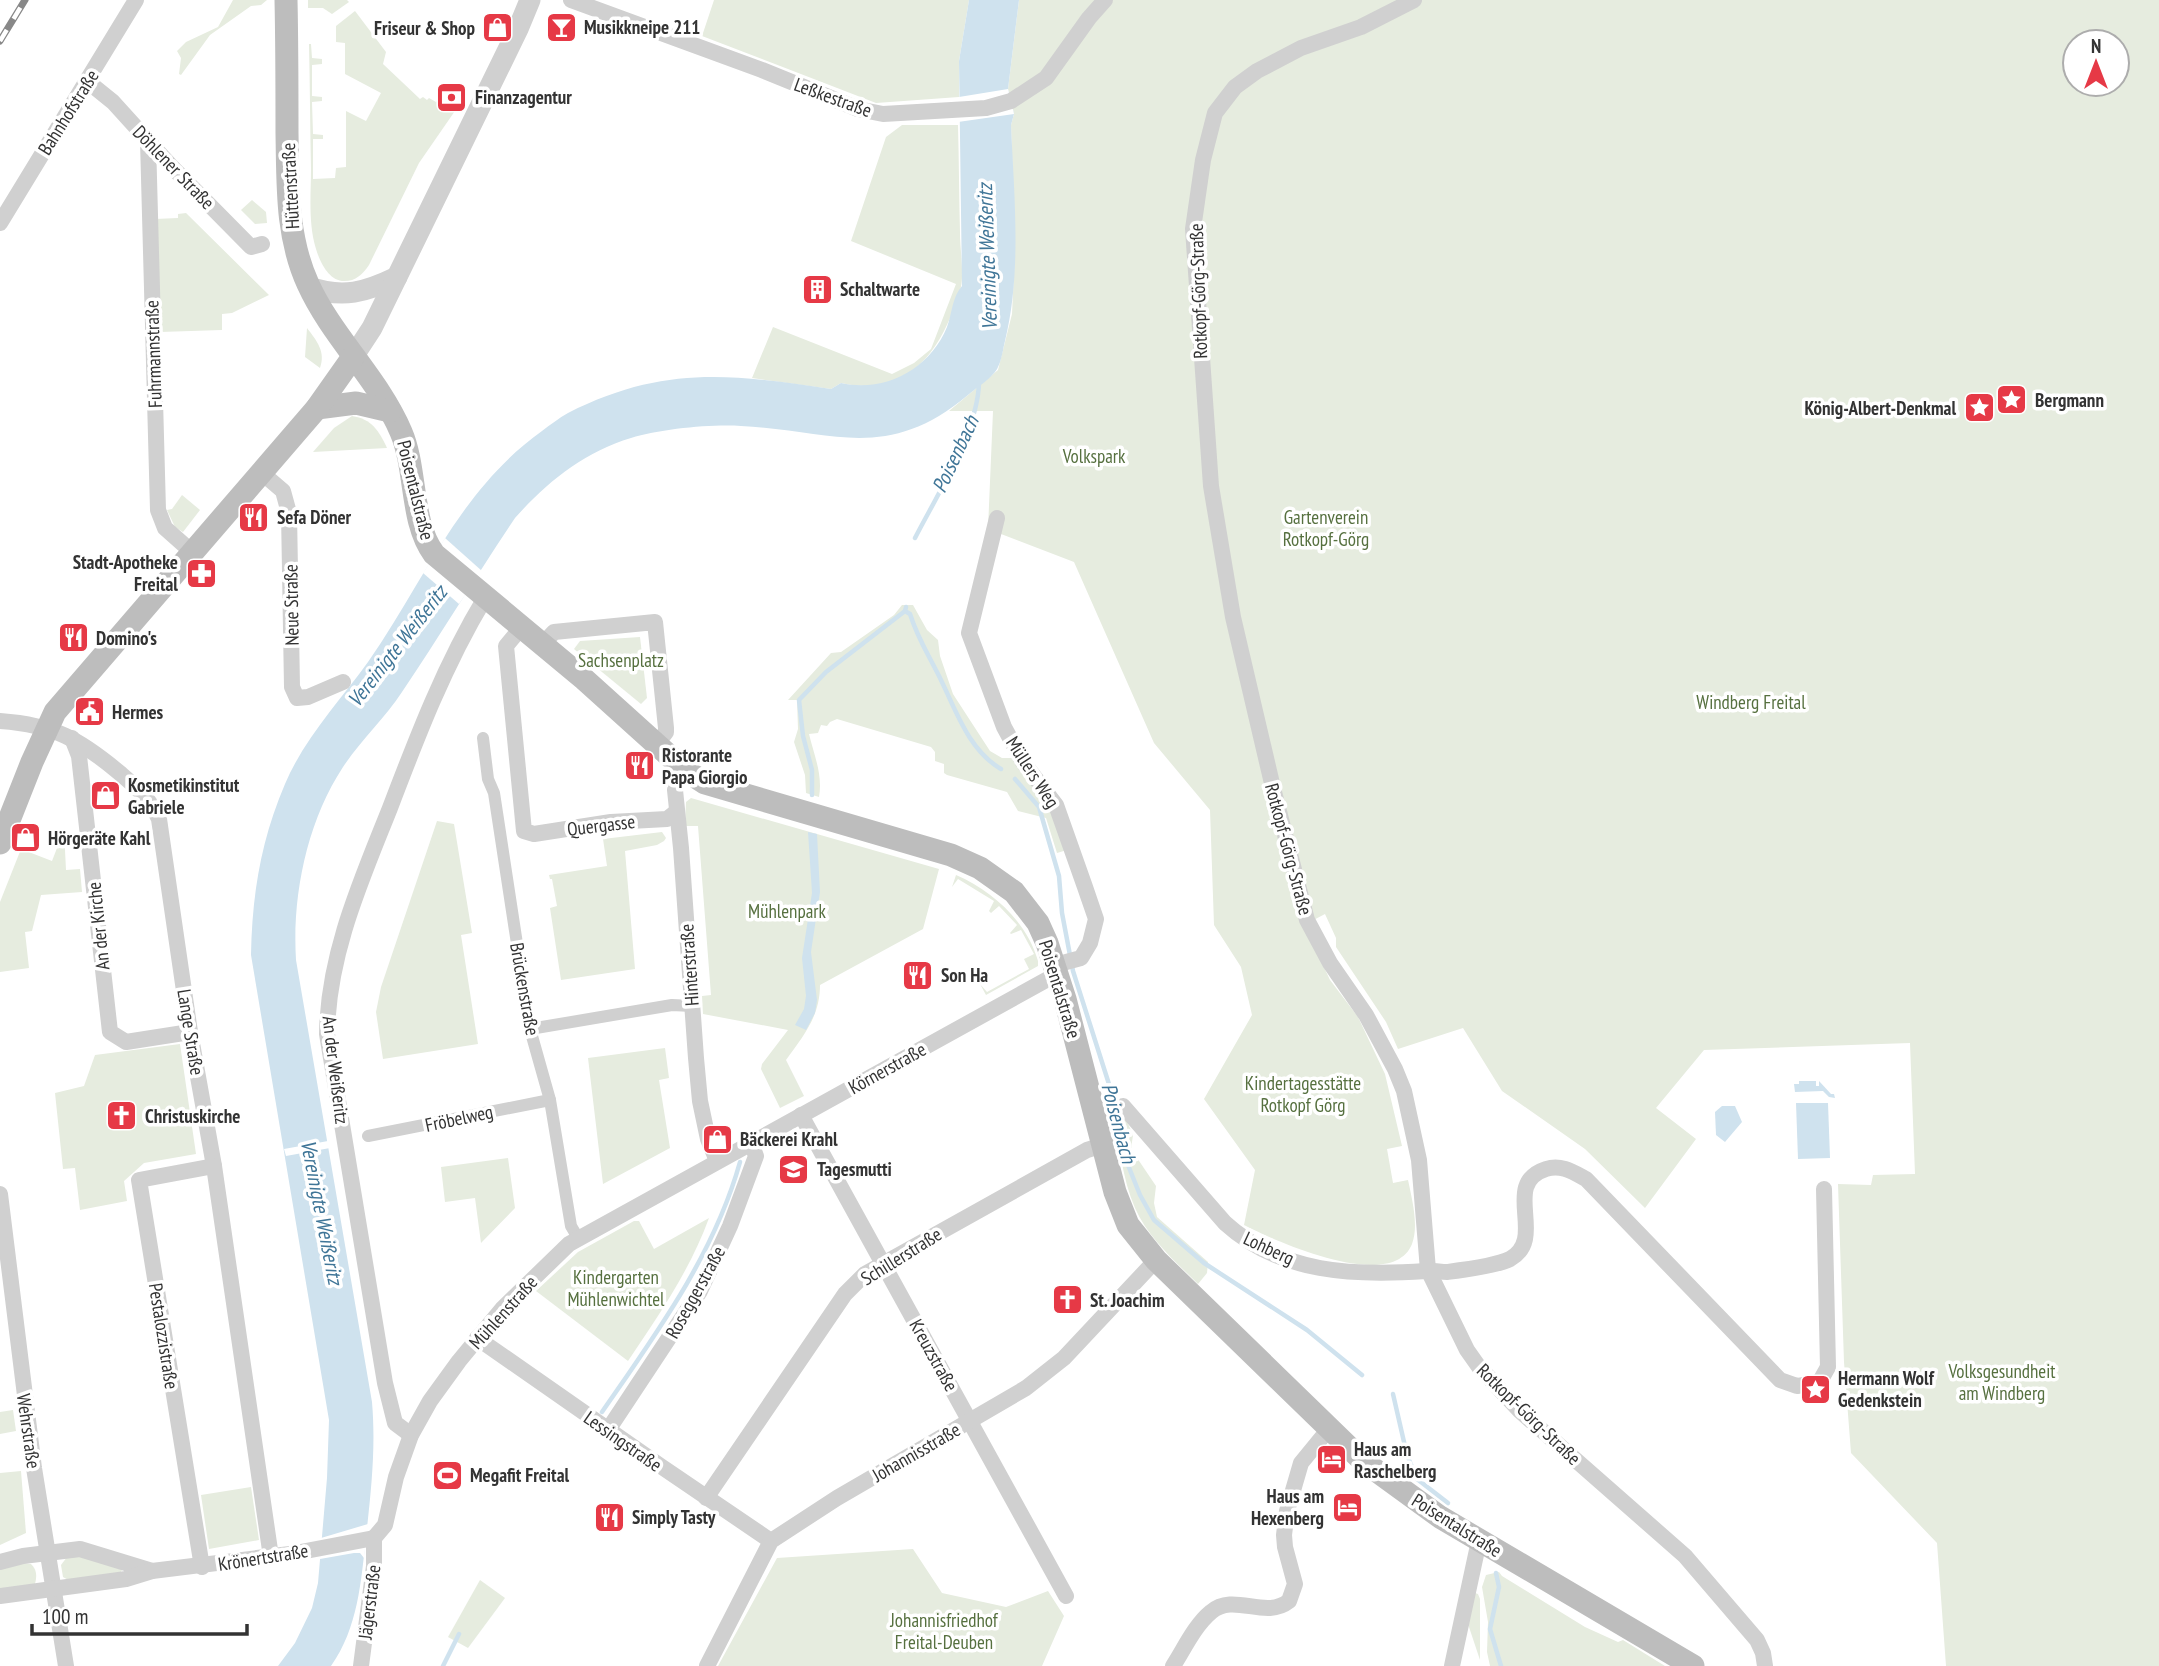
<svg xmlns="http://www.w3.org/2000/svg" width="2159" height="1666" font-family="'PT Sans Narrow',sans-serif">
  <rect width="100%" height="100%" fill="#fff"/>
  <g fill="#e6ecdf" fill-rule="evenodd">
    <polygon points="233,0 267,0 261,5 251,6 210,35 181,75 179,74 181,58 177,51 186,42 218,27"/>
    <polygon points="308,0 347,0 349,2 332,14 323,8 308,8"/>
    <polygon points="714,0 969,0 959,61 959,97 876,103 702,36"/>
    <path d="M1019,0h1140v1666h-213l-9,-123 -86,-90 -7,-91 -6,-178 33,1 2,-10 42,-1 -5,-131 -206,7 -48,58 40,31 -51,69 -60,-59 -83,-58 -39,-63 -65,21 -12,-27 -50,-75v-9l-11,-24 -21,11 26,55 28,37 27,57 17,72 -15,3 6,34 15,-3c4,19 11,46 4,64 -20,50 -137,-3 -168,-19l11,-55 -51,-71 48,-84 -11,-48 -27,-42 -4,-115 -56,-67 -80,-181 -86,-33 5,-118h-44l49,-41 14,-56 3,-63 -4,-126 3,-11 -6,-25zM2075,42h42v42h-42z"/>
    <path d="M355,11l31,41 -3,12 37,35 3,-2 4,3 2,-2 7,4 3,-3 18,9 -38,55 -50,102c-7,10 -14,17 -27,16 -14,-2 -22,-19 -26,-32 -8,-26 -5,-55 -5,-80 -1,-42 -1,-84 -2,-125h2l1,14 10,1v5l-10,1v31l10,1v4l-10,1 1,32 10,1v4h-10v40l22,-1 1,-10 10,-1v-56l20,10 15,-28 -36,-19v-31l-9,-1v-16z"/>
    <path d="M902,125h56c1,36 1,72 2,108 0,17 4,38 1,54 -1,7 -5,14 -7,21 -19,52 -53,89 -113,75l-10,6 -79,-11 21,-51 119,47 22,-11 17,-14 25,-65 -105,-43 35,-104z"/>
    <polygon points="252,200 266,212 267,223 255,224 241,210"/>
    <polygon points="186,213 269,295 232,313 222,314 222,330 160,332 155,219 178,218 178,214"/>
    <path d="M307,328c10,13 19,24 13,40l-15,-11z"/>
    <path d="M352,416c20,3 27,15 35,32l-74,4 21,-24z"/>
    <polygon points="182,495 200,510 183,532 175,527 167,510 172,509"/>
    <path d="M902,605h11l14,25 11,10 2,16 13,38 11,17 26,40 12,7h13l40,49 12,43 -10,3 -11,-35 -28,-7 -11,-19 -60,-17 -3,-2v-9l-9,-3v-9l-4,-5 -94,-28 -7,3 -3,4 -6,-1 -3,8 -9,1c5,21 14,41 10,63l-13,-4 -1,-18 -11,-33 4,-13 -1,-29h-9l43,-47 10,-1 53,-37z"/>
    <polygon points="640,637 647,698 641,704 574,649 580,641"/>
    <path d="M691,798l248,71 -16,60 -103,56c0,31 -16,50 -34,75l18,36 -24,12 -19,-39 1,-5 26,-34 -85,-16 -1,-18 9,-1 -13,-169h-13l1,-24z"/>
    <polygon points="437,821 454,824 472,933 461,935 478,1044 383,1059 376,1012 381,987"/>
    <polygon points="64,830 66,870 80,869 82,892 41,895 32,931 25,932 29,968 0,972 0,902 21,849 52,861"/>
    <polygon points="662,832 666,838 664,841 657,845 625,851 635,969 561,980 550,908 557,906 552,879 550,879 549,875 607,866 603,839"/>
    <path d="M956,875c37,16 71,47 82,86v5l-52,29 -6,-11 7,8 42,-23 -5,-10 10,-5 -13,-24 -10,4 -1,-1 7,-8 -18,-19 -8,7 -2,-2 5,-10 -36,-22 -6,8z"/>
    <polygon points="180,1044 196,1154 144,1163 124,1181 127,1201 80,1210 75,1168 63,1169 55,1093 84,1086 95,1055"/>
    <polygon points="665,1048 669,1078 659,1080 670,1148 603,1184 588,1058"/>
    <path d="M1122,1110l11,25 -2,14 25,37 -2,17 3,14 51,45 -1,11 -9,11c-23,-23 -50,-46 -63,-76 -13,-30 -16,-65 -22,-96z"/>
    <polygon points="508,1158 515,1208 481,1243 475,1198 445,1202 441,1167"/>
    <path d="M709,1218c-19,52 -50,97 -81,143l-92,-70 42,-39 56,-31h5l15,28z"/>
    <polygon points="13,1410 16,1431 0,1434 0,1412"/>
    <polygon points="21,1471 26,1533 0,1545 0,1473"/>
    <polygon points="251,1487 259,1540 209,1549 201,1495"/>
    <polygon points="913,1549 942,1593 1006,1607 1048,1591 1064,1616 1042,1666 718,1666 777,1558"/>
    <polygon points="67,1557 94,1557 119,1565 122,1570 119,1575 70,1581 63,1577 61,1565"/>
    <path d="M21,1563l10,1c6,6 6,12 4,20l-35,8v-24z"/>
    <polygon points="1499,1572 1502,1576 1585,1627 1618,1642 1623,1640 1665,1666 1490,1666 1487,1652 1488,1622 1482,1587 1486,1575"/>
    <polygon points="480,1580 505,1598 468,1648 448,1637"/>
    <polygon points="1475,1593 1478,1594 1480,1599 1480,1660 1468,1624"/>
  </g>
  <g fill="#cfe2ee">
    <path d="M969,0h50l-11,89 6,25 -3,11c3,71 11,146 -6,216 -2,8 -3,18 -7,26 -4,10 -22,21 -30,28 -81,68 -135,36 -227,31 -30,-2 -81,3 -110,12 -47,14 -84,44 -116,80 -39,58 -74,116 -113,174 -17,26 -41,48 -59,75 -36,55 -51,128 -47,193l76,442c4,46 -1,90 -6,135 -5,45 -8,91 -35,129h-53l17,-23 17,-35 6,-25 9,-105 2,-58 -78,-465c1,-60 10,-115 34,-171 19,-45 54,-82 83,-122 56,-80 91,-172 174,-231 8,-6 17,-13 26,-18 95,-48 163,-39 263,-24l10,-6c44,10 89,-14 106,-56 5,-13 5,-30 15,-41l-3,-225z"/>
    <polygon points="808,832 817,834 820,892 811,952 817,1000 815,1013 806,1030 795,1025 804,1009 806,996 802,958 812,893"/>
    <polygon points="1799,1081 1816,1081 1816,1086 1819,1086 1819,1081 1831,1094 1834,1094 1835,1098 1829,1097 1823,1091 1795,1092 1794,1084 1799,1084"/>
    <polygon points="1796,1103 1828,1103 1830,1158 1798,1159"/>
    <polygon points="1722,1106 1735,1106 1742,1122 1725,1142 1716,1135 1715,1112"/>
  </g>
  <g fill="#fff">
    <polygon points="1008,89 1014,114 958,122 959,97"/>
    <polygon points="445,538 482,571 459,604 423,573"/>
    <polygon points="328,1141 330,1148 286,1156 284,1149"/>
    <polygon points="368,1524 364,1558 360,1553 354,1553 320,1559 321,1538"/>
  </g>
  <g fill="none" stroke-linecap="round" stroke-linejoin="round">
    <g stroke="#cfe2ee" stroke-width="4.5">
      <path d="M915,538c22,-43 64,-109 64,-157"/>
      <path d="M906,607l-1,4 5,3c8,25 17,38 28,60 17,33 29,75 63,95"/>
      <polyline points="1015,779 1039,807 1059,876 1062,913 1073,971 1115,1103 1128,1165 1140,1195 1154,1220 1204,1263 1307,1330 1362,1375"/>
      <polyline points="812,795 812,770 803,736 799,700 826,672 905,611"/>
      <polyline points="1393,1394 1407,1455 1417,1479 1448,1503"/>
      <path d="M602,1412c54,-78 112,-157 138,-250"/>
      <polyline points="1496,1573 1499,1587 1490,1629 1501,1666"/>
      <polyline points="443,1666 459,1634"/>
    </g>
    <g stroke="#d0d0d0" stroke-width="12">
      <polyline points="483,738 488,779 494,793 530,1029 550,1100 571,1226 578,1238"/>
      <polyline points="530,1029 672,1005 692,1006"/>
      <polyline points="368,1136 550,1100"/>
    </g>
    <g stroke="#d0d0d0" stroke-width="16">
      <polyline points="571,0 762,70 858,109 883,114 986,108 1011,101 1046,78 1089,18 1105,0"/>
      <polyline points="1414,0 1361,27 1301,48 1257,71 1235,87 1215,113 1203,160 1193,229 1211,486 1233,617 1274,792 1307,920 1330,963 1366,1015 1395,1069 1404,1091 1419,1160 1428,1270 1467,1350 1479,1367 1520,1411 1685,1556 1757,1640 1763,1653 1765,1666"/>
      <polyline points="87,81 113,102 171,166 251,247 262,244"/>
      <polyline points="148,141 158,510 165,528 192,552"/>
      <polyline points="0,223 136,0"/>
      <polyline points="262,473 283,491 289,513 292,687 297,698 308,697 343,682"/>
      <polyline points="997,518 969,633 1004,727 1023,762 1056,805 1085,887 1096,919 1090,943 1081,958 1055,965"/>
      <polyline points="521,628 506,646 524,831 534,834 611,822 667,819 676,812"/>
      <polyline points="542,645 554,632 655,622 666,728 666,732 656,745"/>
      <path d="M0,721c55,4 79,18 121,53 16,14 29,25 38,45l31,213 24,134 57,391"/>
      <polyline points="72,738 79,756 110,1032 126,1042 190,1032"/>
      <polyline points="685,770 678,778 675,790 681,848 696,1058 700,1101 708,1139 717,1161"/>
      <path d="M1123,1106l102,117c56,51 130,53 201,48 7,-1 14,1 21,1 16,-2 49,-6 63,-13 38,-21 -10,-75 36,-90 15,-5 27,3 40,10l194,201 17,6 22,-3 9,-16 -4,-178"/>
      <polyline points="801,1115 1066,1596"/>
      <polyline points="0,1194 34,1468 66,1666"/>
      <polyline points="477,1338 662,1467 771,1541"/>
      <polyline points="608,1430 700,1291 730,1226 756,1156 751,1143"/>
      <path d="M411,1435l-16,-12 -10,-40 -58,-349c1,-80 34,-153 63,-226 27,-71 55,-144 95,-210"/>
      <polyline points="706,1498 845,1294 865,1274 1087,1150 1103,1145"/>
      <polyline points="374,1538 385,1525 396,1477 411,1435 430,1401 459,1361 502,1309 569,1244 1057,974"/>
      <polyline points="0,1562 23,1556 80,1549 152,1571"/>
      <polyline points="202,1567 139,1180 214,1166"/>
      <polyline points="0,1596 126,1579 152,1571 290,1554 374,1538"/>
      <polyline points="361,1666 374,1566 374,1538"/>
      <polyline points="707,1666 771,1541 837,1498 1026,1388 1064,1358 1156,1260"/>
      <path d="M1173,1666c11,-17 22,-41 38,-54 23,-20 54,8 78,-11l6,-17 -10,-37 -1,-12 3,-24 14,-48 27,-33"/>
      <polyline points="1452,1666 1477,1550 1483,1542"/>
    </g>
    <g stroke="#d0d0d0" stroke-width="21">
      <path d="M309,287c34,12 57,5 88,-10"/>
      <polyline points="353,357 372,328 518,29 530,0"/>
    </g>
    <g stroke="#bdbdbd" stroke-width="23">
      <path d="M286,0c1,44 1,88 1,133 1,51 -1,103 21,151 24,53 70,94 93,148 16,37 9,90 33,122l150,125 101,91 20,13 246,72 29,13 34,24 24,31 9,20 18,56 50,193 13,33 28,35 207,201 77,56 253,149"/>
      <polyline points="317,408 356,403 390,411"/>
      <polyline points="0,843 32,762 55,712 317,408 353,357"/>
    </g>
    <defs>
      <polyline id="rail" points="0,41 25,0"/>
    </defs>
    <use href="#rail" stroke="#888" stroke-width="7"/>
    <use href="#rail" stroke="#fff" stroke-width="4.5" stroke-dasharray="13" stroke-linecap="butt"/>
  </g>
  <defs>
    <symbol id="bar-square" viewBox="-11 -11 22 22"><rect x="-9" y="-9" width="18" height="18" rx="4" fill="#e63946" stroke="#fff"/><path d="M-6-5H6L.8 .8V4.5H3.5V6h-7V4.5H-.8V.8Z" fill="#fff"/></symbol>
    <symbol id="shop-square" viewBox="-11 -11 22 22"><rect x="-9" y="-9" width="18" height="18" rx="4" fill="#e63946" stroke="#fff"/><path d="M-5-2.5h2.3a2.7 3.5 0 0 1 5.4 0H5L5.5 6h-11ZM-1.5-2.5h3a1.5 2.3 0 0 0-3 0Z" fill="#fff"/></symbol>
    <symbol id="bank-square" viewBox="-11 -11 22 22"><rect x="-9" y="-9" width="18" height="18" rx="4" fill="#e63946" stroke="#fff"/><path d="M-6-4H6V4H-6ZM0-2.3a2.3 2.3 0 1 0 0 4.6a2.3 2.3 0 1 0 0-4.6Z" fill="#fff"/></symbol>
    <symbol id="building-square" viewBox="-11 -11 22 22"><rect x="-9" y="-9" width="18" height="18" rx="4" fill="#e63946" stroke="#fff"/><path d="M-4-6H4V6H1V3H-1V6H-4ZM-2.5-4.3h1.7v1.8h-1.7ZM.8-4.3h1.7v1.8H.8ZM-2.5-1h1.7V.8h-1.7ZM.8-1h1.7V.8H.8Z" fill="#fff"/></symbol>
    <symbol id="sight-square" viewBox="-11 -11 22 22"><rect x="-9" y="-9" width="18" height="18" rx="4" fill="#e63946" stroke="#fff"/><path d="M0-6L1.8-2.2L6-1.7L2.9 1.2L3.7 5.4L0 3.3L-3.7 5.4L-2.9 1.2L-6-1.7L-1.8-2.2Z" fill="#fff"/></symbol>
    <symbol id="restaurant-square" viewBox="-11 -11 22 22"><rect x="-9" y="-9" width="18" height="18" rx="4" fill="#e63946" stroke="#fff"/><path d="M-5-6h1v4h1v-4h1v4h1v-4h1v5L-1.5 .5V6h-2V.5L-5-1ZM5-6V6H3V1.5H1.5Q1.5-4 5-6Z" fill="#fff"/></symbol>
    <symbol id="pharmacy-square" viewBox="-11 -11 22 22"><rect x="-9" y="-9" width="18" height="18" rx="4" fill="#e63946" stroke="#fff"/><path d="M-2-6h4v4h4v4h-4v4h-4v-4h-4v-4h4Z" fill="#fff"/></symbol>
    <symbol id="civic-square" viewBox="-11 -11 22 22"><rect x="-9" y="-9" width="18" height="18" rx="4" fill="#e63946" stroke="#fff"/><path d="M-.6-6.5H3V-4.5H.6V-3L4-1V1h2V6H-6V1h2V-1L-.6-3ZM-1.2 2.5V6h2.4V2.5Z" fill="#fff"/></symbol>
    <symbol id="church-square" viewBox="-11 -11 22 22"><rect x="-9" y="-9" width="18" height="18" rx="4" fill="#e63946" stroke="#fff"/><path d="M-1.2-6h2.4v3.5h3.3v2.4h-3.3V6h-2.4V-.1h-3.3v-2.4h3.3Z" fill="#fff"/></symbol>
    <symbol id="school-square" viewBox="-11 -11 22 22"><rect x="-9" y="-9" width="18" height="18" rx="4" fill="#e63946" stroke="#fff"/><path d="M0-5L7-2L0 1L-7-2ZM-4 1L0 2.5L4 1V4Q0 6-4 4Z" fill="#fff"/></symbol>
    <symbol id="hotel-square" viewBox="-11 -11 22 22"><rect x="-9" y="-9" width="18" height="18" rx="4" fill="#e63946" stroke="#fff"/><path d="M-6-4.5h1.5V1H6V5H4.5V3h-9V5H-6ZM-4 0a1.8 1.8 0 1 1 3.6 0ZM.5 0V-2.5h3Q6-2.5 6 0Z" fill="#fff"/></symbol>
    <symbol id="stadium-square" viewBox="-11 -11 22 22"><rect x="-9" y="-9" width="18" height="18" rx="4" fill="#e63946" stroke="#fff"/><path d="M0-5a6.5 5 0 1 0 0 10a6.5 5 0 1 0 0-10ZM-3.5-1.8h7v3.6h-7Z" fill="#fff"/></symbol>
  </defs>
  <g fill-rule="evenodd">
    <use href="#bar-square" x="544" y="10" width="35" height="35"/>
    <use href="#shop-square" x="480" y="10" width="35" height="35"/>
    <use href="#bank-square" x="434" y="80" width="35" height="35"/>
    <use href="#building-square" x="800" y="272" width="35" height="35"/>
    <use href="#sight-square" x="1994" y="382" width="35" height="35"/>
    <use href="#sight-square" x="1962" y="390" width="35" height="35"/>
    <use href="#restaurant-square" x="236" y="500" width="35" height="35"/>
    <use href="#pharmacy-square" x="184" y="556" width="35" height="35"/>
    <use href="#restaurant-square" x="56" y="620" width="35" height="35"/>
    <use href="#civic-square" x="72" y="694" width="35" height="35"/>
    <use href="#restaurant-square" x="622" y="748" width="35" height="35"/>
    <use href="#shop-square" x="88" y="778" width="35" height="35"/>
    <use href="#shop-square" x="8" y="820" width="35" height="35"/>
    <use href="#restaurant-square" x="900" y="958" width="35" height="35"/>
    <use href="#church-square" x="104" y="1098" width="35" height="35"/>
    <use href="#shop-square" x="700" y="1122" width="35" height="35"/>
    <use href="#school-square" x="776" y="1152" width="35" height="35"/>
    <use href="#church-square" x="1050" y="1282" width="35" height="35"/>
    <use href="#sight-square" x="1798" y="1372" width="35" height="35"/>
    <use href="#hotel-square" x="1314" y="1442" width="35" height="35"/>
    <use href="#stadium-square" x="430" y="1458" width="35" height="35"/>
    <use href="#hotel-square" x="1330" y="1490" width="35" height="35"/>
    <use href="#restaurant-square" x="592" y="1500" width="35" height="35"/>
  </g>
  <g text-anchor="middle" dominant-baseline="central" stroke-width="7" stroke-linejoin="round" paint-order="stroke">
    <g font-size="19" font-weight="bold" fill="#333" stroke="#fff" text-anchor="start">
      <text x="584" y="27">Musikkneipe 211</text>
      <text x="475" y="28" text-anchor="end">Friseur &amp; Shop</text>
      <text x="475" y="97">Finanzagentur</text>
      <text x="840" y="289">Schaltwarte</text>
      <text x="2035" y="400">Bergmann</text>
      <text x="1956" y="408" text-anchor="end">König-Albert-Denkmal</text>
      <text x="277" y="517">Sefa Döner</text>
      <text x="178" y="562" text-anchor="end">Stadt-Apotheke<tspan x="178" dy="22">Freital</tspan></text>
      <text x="96" y="638">Domino's</text>
      <text x="112" y="712">Hermes</text>
      <text x="662" y="755">Ristorante<tspan x="662" dy="22">Papa Giorgio</tspan></text>
      <text x="128" y="785">Kosmetikinstitut<tspan x="128" dy="22">Gabriele</tspan></text>
      <text x="48" y="838">Hörgeräte Kahl</text>
      <text x="941" y="975">Son Ha</text>
      <text x="145" y="1116">Christuskirche</text>
      <text x="740" y="1139">Bäckerei Krahl</text>
      <text x="817" y="1169">Tagesmutti</text>
      <text x="1090" y="1300">St. Joachim</text>
      <text x="1838" y="1378">Hermann Wolf<tspan x="1838" dy="22">Gedenkstein</tspan></text>
      <text x="1354" y="1449">Haus am<tspan x="1354" dy="22">Raschelberg</tspan></text>
      <text x="470" y="1475">Megafit Freital</text>
      <text x="1324" y="1496" text-anchor="end">Haus am<tspan x="1324" dy="22">Hexenberg</tspan></text>
      <text x="632" y="1517">Simply Tasty</text>
    </g>
    <g font-size="19" fill="#333" stroke="#fff">
      <text transform="translate(833 97) rotate(20)">Leßkestraße</text>
      <text transform="translate(68 112) rotate(-58)">Bahnhofstraße</text>
      <text transform="translate(174 167) rotate(46)">Döhlener Straße</text>
      <text transform="translate(290 186) rotate(-93)">Hüttenstraße</text>
      <text transform="translate(1198 291) rotate(-92)">Rotkopf-Görg-Straße</text>
      <text transform="translate(153 354) rotate(-92)">Fuhrmannstraße</text>
      <text transform="translate(416 490) rotate(76)">Poisentalstraße</text>
      <text transform="translate(291 605) rotate(-91)">Neue Straße</text>
      <text transform="translate(1033 772) rotate(57)">Müllers Weg</text>
      <text transform="translate(601 825) rotate(-7)">Quergasse</text>
      <text transform="translate(1289 849) rotate(75)">Rotkopf-Görg-Straße</text>
      <text transform="translate(98 926) rotate(-96)">An der Kirche</text>
      <text transform="translate(689 965) rotate(-94)">Hinterstraße</text>
      <text transform="translate(525 989) rotate(80)">Brückenstraße</text>
      <text transform="translate(1060 989) rotate(73)">Poisentalstraße</text>
      <text transform="translate(191 1032) rotate(81)">Lange Straße</text>
      <text transform="translate(887 1068) rotate(-29)">Körnerstraße</text>
      <text transform="translate(336 1070) rotate(83)">An der Weißeritz</text>
      <text transform="translate(459 1118) rotate(-12)">Fröbelweg</text>
      <text transform="translate(1269 1248) rotate(25)">Lohberg</text>
      <text transform="translate(901 1256) rotate(-32)">Schillerstraße</text>
      <text transform="translate(695 1292) rotate(-61)">Roseggerstraße</text>
      <text transform="translate(503 1312) rotate(-48)">Mühlenstraße</text>
      <text transform="translate(164 1336) rotate(81)">Pestalozzistraße</text>
      <text transform="translate(934 1355) rotate(61)">Kreuzstraße</text>
      <text transform="translate(1529 1414) rotate(44)">Rotkopf-Görg-Straße</text>
      <text transform="translate(29 1431) rotate(82)">Wehrstraße</text>
      <text transform="translate(623 1441) rotate(35)">Lessingstraße</text>
      <text transform="translate(916 1452) rotate(-30)">Johannisstraße</text>
      <text transform="translate(1457 1525) rotate(32)">Poisentalstraße</text>
      <text transform="translate(263 1557) rotate(-9)">Krönertstraße</text>
      <text transform="translate(369 1602) rotate(-83)">Jägerstraße</text>
    </g>
    <g font-size="19" fill="#56703f" stroke="#fff">
      <text x="1094" y="456">Volkspark</text>
      <text x="1326" y="517">Gartenverein<tspan x="1326" dy="22">Rotkopf-Görg</tspan></text>
      <text x="621" y="660">Sachsenplatz</text>
      <text x="1751" y="702">Windberg Freital</text>
      <text x="787" y="911">Mühlenpark</text>
      <text x="1303" y="1083">Kindertagesstätte<tspan x="1303" dy="22">Rotkopf Görg</tspan></text>
      <text x="616" y="1277">Kindergarten<tspan x="616" dy="22">Mühlenwichtel</tspan></text>
      <text x="2002" y="1371">Volksgesundheit<tspan x="2002" dy="22">am Windberg</tspan></text>
      <text x="944" y="1620">Johannisfriedhof<tspan x="944" dy="22">Freital-Deuben</tspan></text>
    </g>
    <g font-size="21" font-style="italic" fill="#3f7597" stroke="#fff">
      <text transform="translate(987 257) rotate(-92)">Vereinigte Weißeritz</text>
      <text transform="translate(955 454) rotate(-65)">Poisenbach</text>
      <text transform="translate(397 646) rotate(-52)">Vereinigte Weißeritz</text>
      <text transform="translate(1119 1123) rotate(75)">Poisenbach</text>
      <text transform="translate(322 1212) rotate(79)">Vereinigte Weißeritz</text>
    </g>
  </g>
  <g transform="translate(2096 63)"><circle r="33" fill="#ffffff" stroke="#adadad" stroke-width="2"/>
  <path d="M0-5L12 26L0 18L-12 26Z" fill="#e63946"/>
  <text y="-10" font-size="19" font-weight="bold" text-anchor="middle" fill="#333333">N</text>
  </g>
  <path d="M32 1624v10h215v-10" fill="none" stroke="#333333" stroke-width="3.5"/>
  <text x="42" y="1624" font-size="21" fill="#333333" stroke="#ffffff" stroke-width="5" paint-order="stroke">100 m</text>
</svg>
